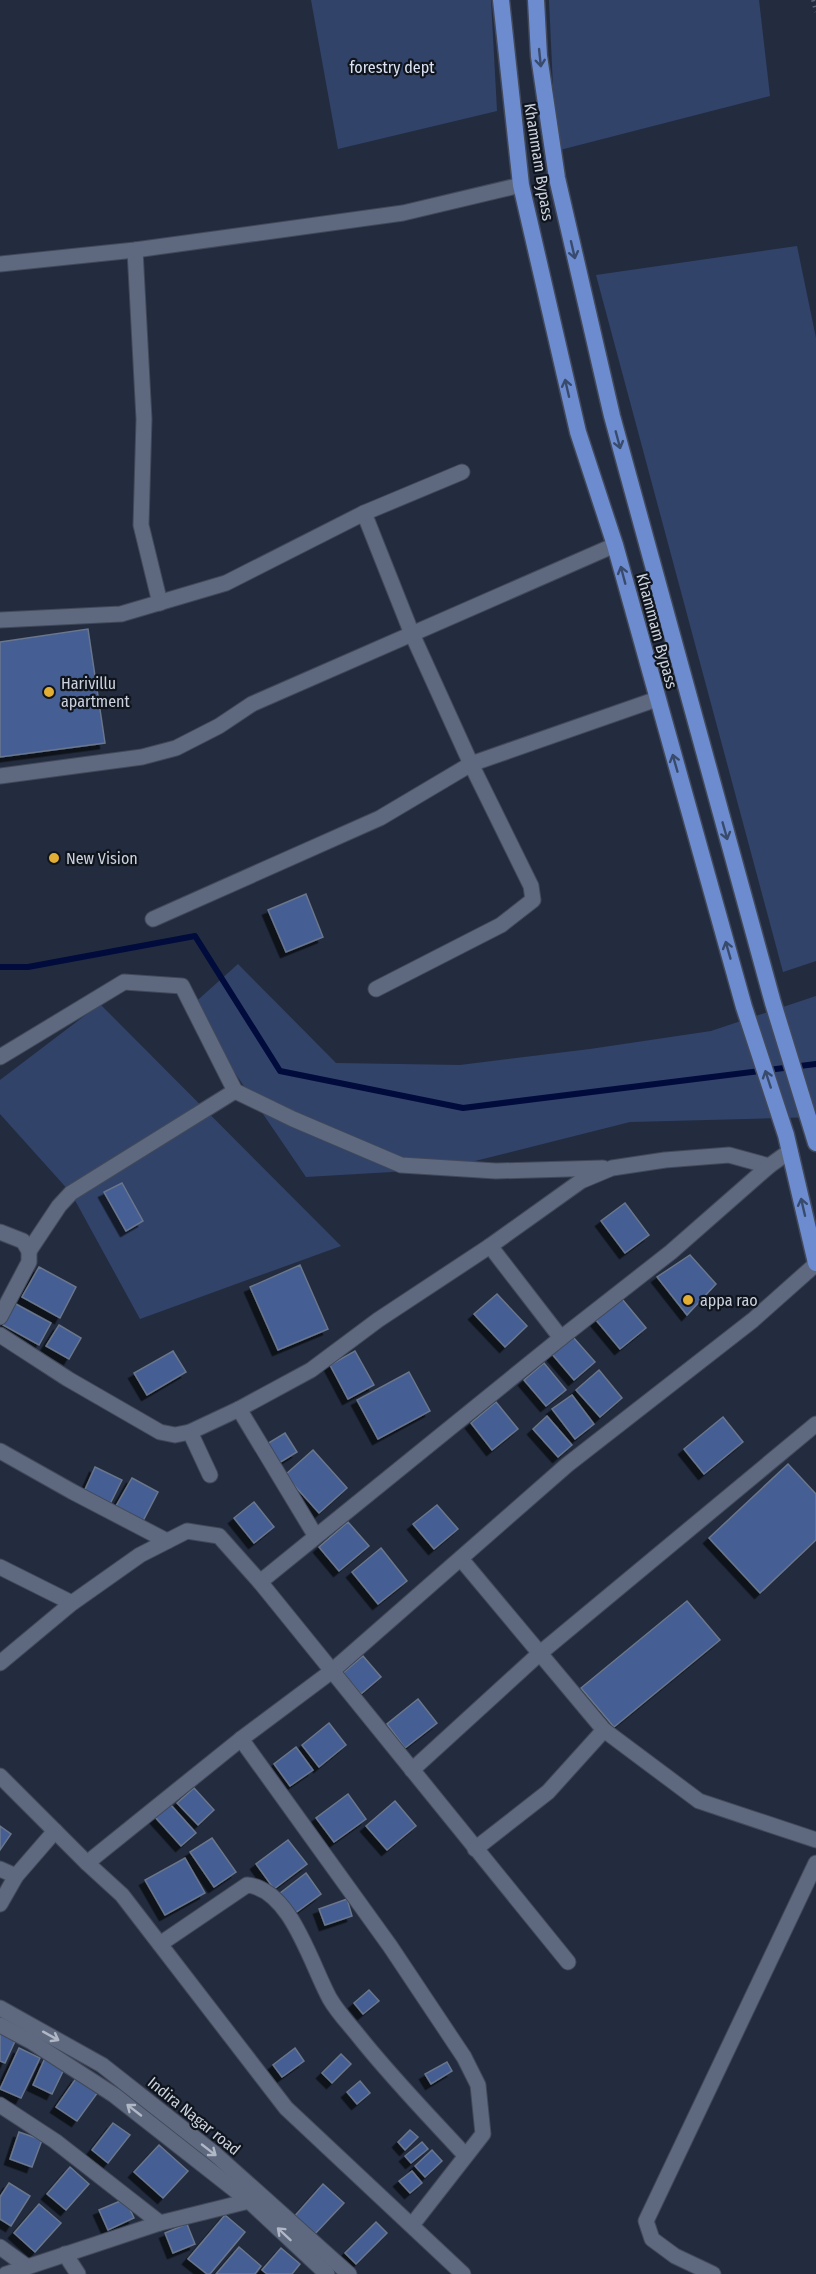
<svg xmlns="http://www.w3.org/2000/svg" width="816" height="2274" font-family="'Fira Sans Condensed',sans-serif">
  <defs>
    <filter id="shadow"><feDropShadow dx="-5.5" dy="5.5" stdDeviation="0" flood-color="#0009"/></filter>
  </defs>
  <rect width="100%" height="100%" fill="#232c3f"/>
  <g fill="#32436a">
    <polygon points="311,0 491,0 497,111 338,149"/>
    <polygon points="549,0 759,0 770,96 556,151"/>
    <polygon points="797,246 816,338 816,961 783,972 596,275"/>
    <polygon points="238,964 336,1063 460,1065 590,1049 711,1031 816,996 816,1117 630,1122 443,1169 306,1177 190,1007"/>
    <polygon points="100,1004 341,1246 140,1319 71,1193 0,1114 0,1080"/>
  </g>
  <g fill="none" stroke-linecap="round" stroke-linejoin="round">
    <polyline stroke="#010c3c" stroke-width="6" points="0,967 28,967 195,936 280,1071 463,1108 816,1064"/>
  </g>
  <g fill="#455e94" stroke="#6a768c" stroke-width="1.5" filter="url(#shadow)">
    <polygon points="88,629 105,743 0,757 0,642"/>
    <polygon points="306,894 323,937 286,952 268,910"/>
    <polygon points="122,1183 143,1221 126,1231 104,1192"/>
    <polygon points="625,1203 649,1235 625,1253 601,1221"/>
    <polygon points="690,1255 716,1284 687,1315 657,1277"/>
    <polygon points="300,1265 328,1329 278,1350 250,1287"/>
    <polygon points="39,1267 76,1287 60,1318 22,1297"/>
    <polygon points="497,1294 527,1326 505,1347 474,1314"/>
    <polygon points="622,1299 646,1328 620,1349 596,1320"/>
    <polygon points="14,1303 51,1323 39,1345 3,1325"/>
    <polygon points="59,1325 81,1338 69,1359 46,1346"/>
    <polygon points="573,1337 595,1362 574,1380 552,1354"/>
    <polygon points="173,1351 186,1372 147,1395 134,1373"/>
    <polygon points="355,1351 374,1385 348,1399 330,1365"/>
    <polygon points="544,1363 566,1390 546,1406 524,1380"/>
    <polygon points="599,1370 622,1398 600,1417 576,1390"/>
    <polygon points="409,1372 430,1411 378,1439 357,1400"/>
    <polygon points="572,1395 594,1424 575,1439 552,1409"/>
    <polygon points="496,1402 518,1429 492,1450 471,1423"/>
    <polygon points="547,1416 572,1445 558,1457 533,1429"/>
    <polygon points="723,1417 743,1442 704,1474 684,1449"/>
    <polygon points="285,1433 297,1452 274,1466 262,1447"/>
    <polygon points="313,1450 347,1488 319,1513 285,1475"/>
    <polygon points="788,1464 816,1494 816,1540 760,1593 709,1538"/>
    <polygon points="95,1467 122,1480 109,1506 83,1494"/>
    <polygon points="132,1478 158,1492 143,1521 116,1506"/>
    <polygon points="254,1502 274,1527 254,1543 234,1518"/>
    <polygon points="437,1505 458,1529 434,1549 413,1524"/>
    <polygon points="348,1522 369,1546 339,1571 319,1547"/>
    <polygon points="381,1548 407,1581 378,1604 352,1572"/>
    <polygon points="687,1601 720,1640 614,1727 581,1688"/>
    <polygon points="363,1656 381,1677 361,1694 343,1673"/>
    <polygon points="418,1699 437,1723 405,1748 387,1724"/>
    <polygon points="329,1723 346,1745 319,1767 302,1745"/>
    <polygon points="296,1747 313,1770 290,1786 274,1764"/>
    <polygon points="194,1788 214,1810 198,1825 177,1803"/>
    <polygon points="348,1794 366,1819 334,1842 316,1818"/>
    <polygon points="395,1801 416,1826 387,1850 366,1826"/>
    <polygon points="170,1804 196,1833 181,1846 155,1817"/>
    <polygon points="0,1826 11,1834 0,1850"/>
    <polygon points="212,1838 236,1872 214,1887 190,1852"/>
    <polygon points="288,1840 307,1864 274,1889 256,1864"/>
    <polygon points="185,1858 205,1893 165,1915 145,1880"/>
    <polygon points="306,1873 321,1894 294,1914 279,1894"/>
    <polygon points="347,1899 352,1916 325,1925 319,1909"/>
    <polygon points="369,1990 379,2001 363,2014 354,2003"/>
    <polygon points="0,2031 16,2039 5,2063 0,2061"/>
    <polygon points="19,2048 40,2058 21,2098 0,2089"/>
    <polygon points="295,2048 304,2061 282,2077 273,2065"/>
    <polygon points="341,2054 351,2064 332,2083 322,2073"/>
    <polygon points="45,2058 65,2067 52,2094 33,2085"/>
    <polygon points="447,2062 452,2071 431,2084 425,2074"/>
    <polygon points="77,2077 98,2092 77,2121 56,2107"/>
    <polygon points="360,2081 370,2093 357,2104 347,2092"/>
    <polygon points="113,2123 130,2135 108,2163 92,2150"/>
    <polygon points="410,2130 418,2137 405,2150 398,2142"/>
    <polygon points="19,2132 42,2140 32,2167 10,2159"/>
    <polygon points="422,2142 428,2149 411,2163 405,2156"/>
    <polygon points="159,2145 188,2171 163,2198 134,2172"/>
    <polygon points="432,2150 442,2161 425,2177 415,2166"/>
    <polygon points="70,2167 89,2184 66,2210 47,2194"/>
    <polygon points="412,2171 422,2183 410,2193 399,2181"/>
    <polygon points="9,2183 30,2196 11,2226 0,2219 0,2197"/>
    <polygon points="323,2184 344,2203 313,2236 293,2218"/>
    <polygon points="125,2199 134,2218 108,2230 99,2210"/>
    <polygon points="39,2204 61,2223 35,2252 14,2233"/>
    <polygon points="225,2215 245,2232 210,2274 207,2274 188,2259"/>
    <polygon points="376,2222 387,2233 356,2264 345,2253"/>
    <polygon points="187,2224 195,2244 173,2253 165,2233"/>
    <polygon points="239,2247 261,2266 255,2274 216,2274"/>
    <polygon points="281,2248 300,2264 292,2274 267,2274 262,2270"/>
  </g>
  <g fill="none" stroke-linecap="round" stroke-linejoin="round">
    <defs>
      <g id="minor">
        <polyline points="135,250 144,419 141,525 160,603"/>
        <polyline points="0,264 135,250 403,213 521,185"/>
        <polyline points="364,513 412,634 471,764 657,699"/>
        <polyline points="0,620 121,614 226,583 364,513 462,472"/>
        <polyline points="0,776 142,757 176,748 219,726 252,704 615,545"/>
        <polyline points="153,919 380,818 471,764 531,886 533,900 501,925 376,989"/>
        <polyline points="0,1057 124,982 182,986 235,1091 293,1119 401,1165 496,1171 603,1168"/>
        <polyline points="0,1232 23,1241 29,1251 29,1262 0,1317"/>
        <polyline points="490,1246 561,1338"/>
        <polyline points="29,1251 59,1206 71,1193 235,1091"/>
        <polyline points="0,1335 68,1379 160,1432 175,1435 190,1432 239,1409 311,1370 378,1320 490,1246 581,1181 612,1168 665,1160 729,1155 769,1166"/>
        <polyline points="239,1409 315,1535"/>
        <polyline points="190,1432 210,1475"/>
        <polyline points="0,1451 73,1492 167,1541"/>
        <polyline points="461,1559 604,1730"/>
        <polyline points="0,1567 72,1603"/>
        <polyline points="260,1582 561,1338 671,1252 769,1166 790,1151"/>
        <polyline points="0,1663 72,1603 140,1555 187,1531 219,1536 260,1582 568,1962"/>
        <polyline points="241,1739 390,1946 464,2057 478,2085 483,2134 412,2225"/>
        <polyline points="412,1770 539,1654 816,1424"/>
        <polyline points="0,1776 87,1863 122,1895 286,2108 463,2274"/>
        <polyline points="475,1849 548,1792 604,1730 699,1801 816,1840"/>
        <polyline points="87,1863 241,1739 332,1671 567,1465 753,1320 816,1264"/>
        <polyline points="0,1869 16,1876"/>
        <polyline points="0,1904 16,1876 55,1831"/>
        <path d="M160,1944l87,-59c44,4 64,80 83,114 8,14 21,27 31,40 33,41 69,78 104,116"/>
        <polyline points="0,2105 55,2141 160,2223"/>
        <polyline points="0,2247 26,2266"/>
        <polyline points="65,2254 78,2274"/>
        <polyline points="6,2274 160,2223 249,2201"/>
        <polyline points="713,2274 675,2256 652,2239 646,2221 816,1863"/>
      </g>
      <g id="tertiary">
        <polyline points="0,2008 102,2065 215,2154 349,2274"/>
        <polyline points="0,2025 32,2042 114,2095 249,2201 327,2274"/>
      </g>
      <g id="trunk">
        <polyline points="501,0 521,185 578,432 615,545 744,1007 786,1135 816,1263"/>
        <polyline points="536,0 539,56 557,178 612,416 773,1003 816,1143"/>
      </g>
    </defs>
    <use href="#minor" stroke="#41495a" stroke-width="17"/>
    <use href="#tertiary" stroke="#41495a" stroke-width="17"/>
    <use href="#trunk" stroke="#41495a" stroke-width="19"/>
    <polyline stroke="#5d6676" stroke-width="4" stroke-dasharray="1.5 4.5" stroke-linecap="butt" points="813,0 816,12"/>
    <use href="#minor" stroke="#5e697f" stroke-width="15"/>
    <use href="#tertiary" stroke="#5e697f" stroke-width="15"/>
    <use href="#trunk" stroke="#6c8ccf" stroke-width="16"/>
  </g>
  <defs><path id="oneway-shaft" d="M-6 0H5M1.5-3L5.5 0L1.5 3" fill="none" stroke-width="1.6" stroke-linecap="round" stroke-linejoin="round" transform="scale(1.5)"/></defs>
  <g stroke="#394b6d">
    <use href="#oneway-shaft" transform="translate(540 58) rotate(84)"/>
    <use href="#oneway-shaft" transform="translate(573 250) rotate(77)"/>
    <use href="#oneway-shaft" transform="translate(567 388) rotate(-103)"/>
    <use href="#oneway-shaft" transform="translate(618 440) rotate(75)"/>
    <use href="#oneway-shaft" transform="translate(623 575) rotate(-105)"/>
    <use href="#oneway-shaft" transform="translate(675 763) rotate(-106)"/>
    <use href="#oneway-shaft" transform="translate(725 831) rotate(74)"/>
    <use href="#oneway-shaft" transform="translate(728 950) rotate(-106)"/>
    <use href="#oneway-shaft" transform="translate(768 1079) rotate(-108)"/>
    <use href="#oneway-shaft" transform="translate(803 1207) rotate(-103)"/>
  </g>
  <g stroke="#b0b8c6">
    <use href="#oneway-shaft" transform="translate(51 2036) rotate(29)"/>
    <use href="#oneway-shaft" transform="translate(134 2110) rotate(-142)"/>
    <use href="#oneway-shaft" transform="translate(209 2150) rotate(38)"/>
    <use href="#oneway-shaft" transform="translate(284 2234) rotate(-137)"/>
  </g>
  <g fill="#e2af34" stroke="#10151d" stroke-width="2">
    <circle cx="49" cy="692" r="6"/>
    <circle cx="54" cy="858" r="6"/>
    <circle cx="688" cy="1300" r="6"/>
  </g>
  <g text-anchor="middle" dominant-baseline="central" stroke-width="4.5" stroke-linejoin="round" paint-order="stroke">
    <g font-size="16" fill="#dbe3f4" stroke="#10151d">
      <text x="392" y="67">forestry dept</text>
    </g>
    <g font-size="16" fill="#cbd2de" stroke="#10151d">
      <text transform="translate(539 162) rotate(81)">Khammam Bypass</text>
      <text transform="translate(657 631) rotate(75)">Khammam Bypass</text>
      <text transform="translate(194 2116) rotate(39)">Indira Nagar road</text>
    </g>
    <g font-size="16" fill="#cbd2de" stroke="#10151d" text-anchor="start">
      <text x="61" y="683">Harivillu<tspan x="61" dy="18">apartment</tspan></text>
      <text x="66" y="858">New Vision</text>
      <text x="700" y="1300">appa rao</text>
    </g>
  </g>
</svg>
